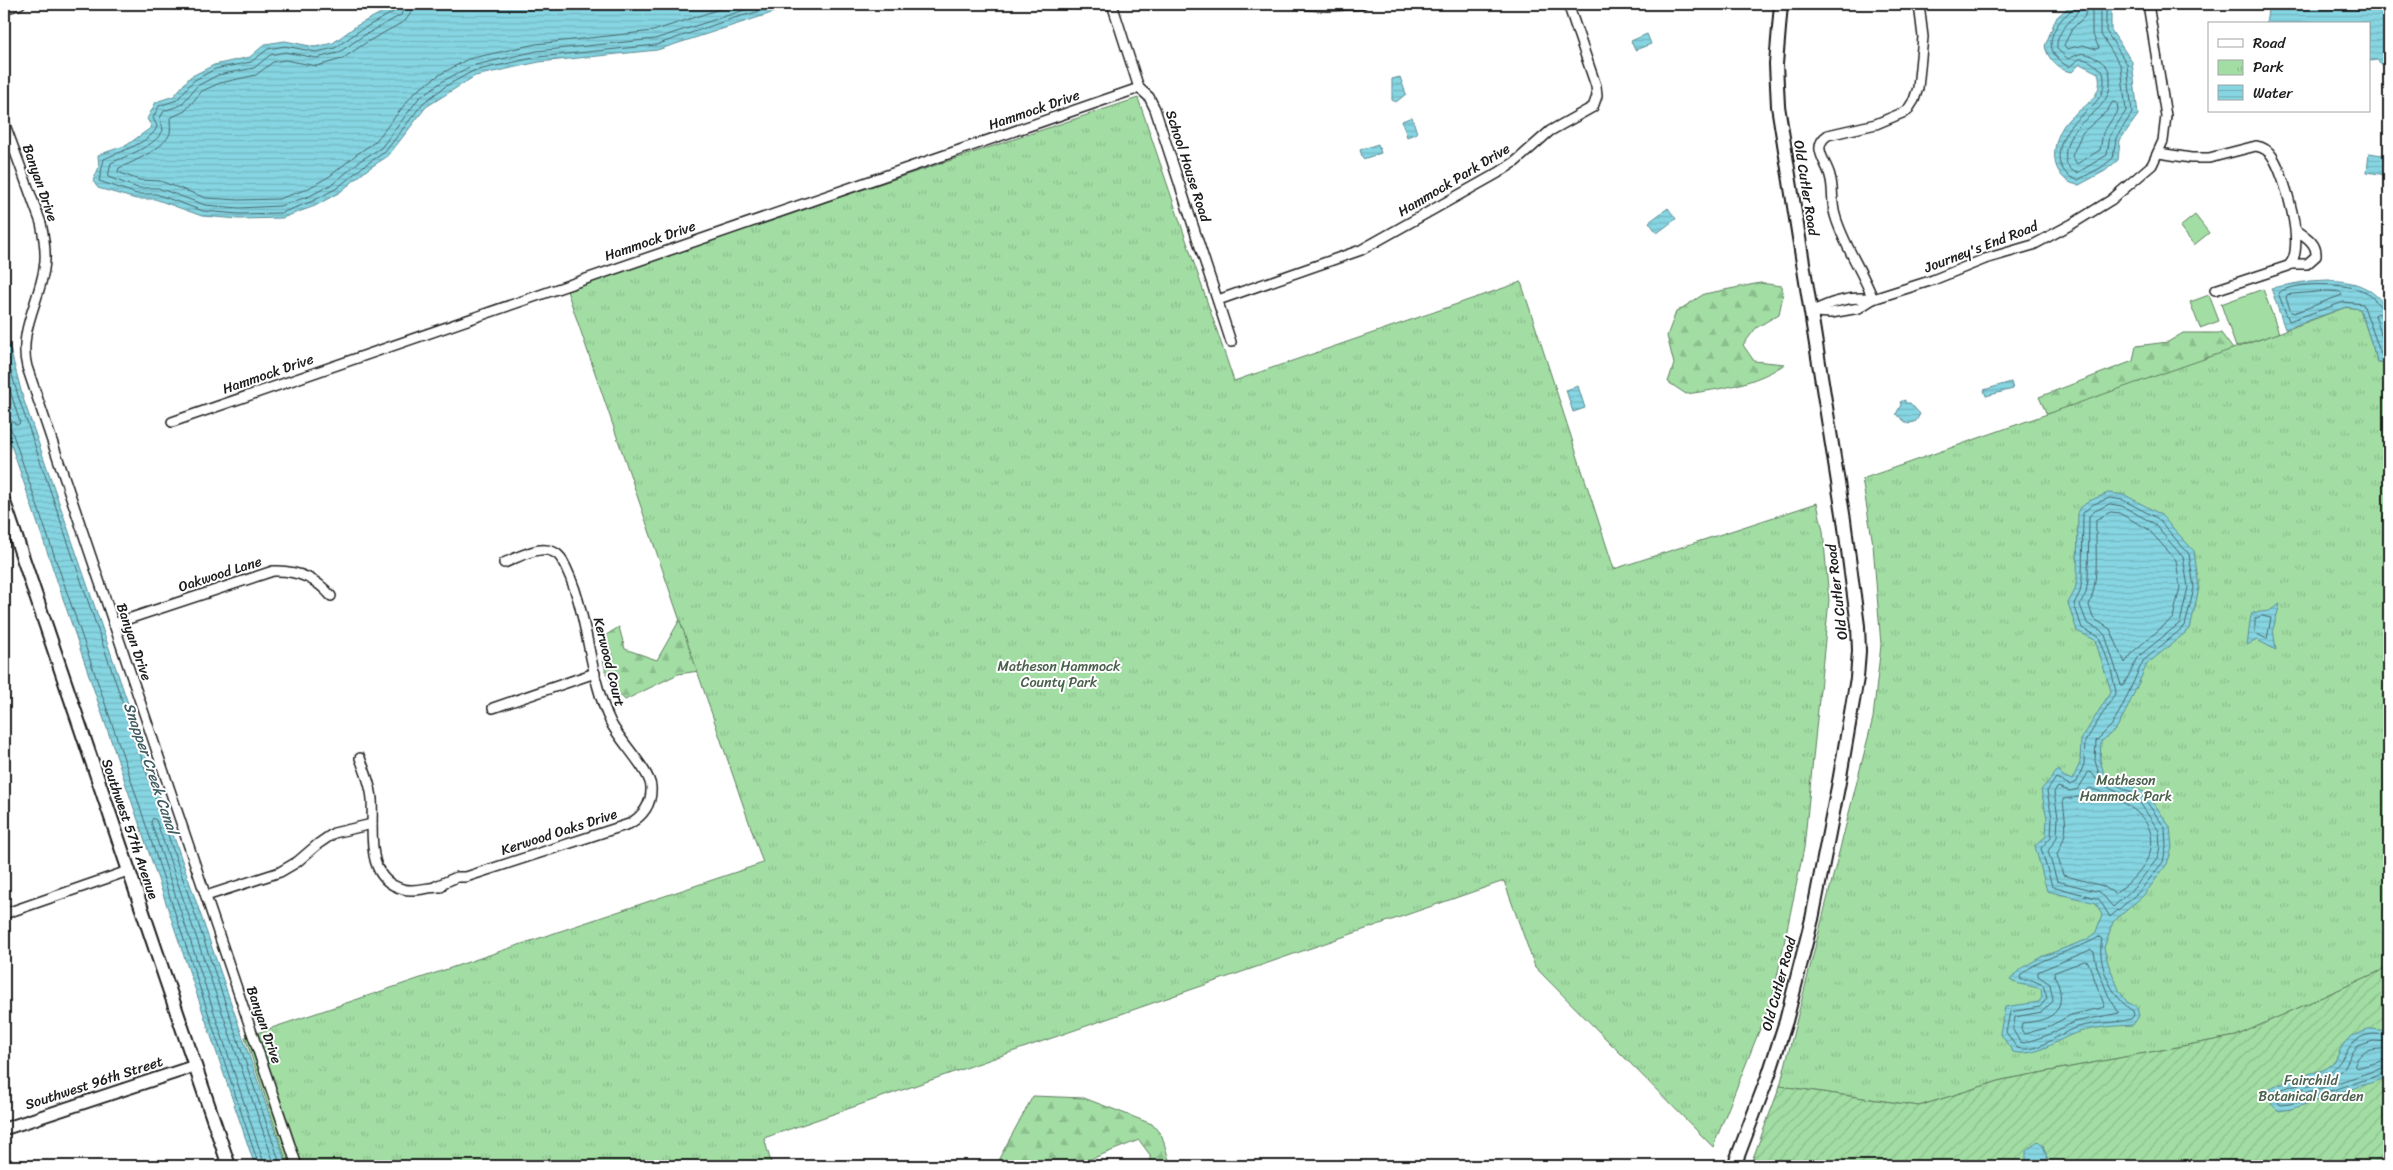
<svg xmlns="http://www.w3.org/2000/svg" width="2393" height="1170" font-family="Sriracha,sans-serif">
  <defs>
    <pattern id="forest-firs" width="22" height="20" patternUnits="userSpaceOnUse" patternTransform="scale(1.25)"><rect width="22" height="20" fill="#a2dea4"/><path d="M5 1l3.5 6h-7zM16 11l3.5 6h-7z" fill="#8bbe8d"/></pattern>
    <pattern id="park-tufts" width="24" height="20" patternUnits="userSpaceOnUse" patternTransform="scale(1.25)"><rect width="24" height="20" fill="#a2dea4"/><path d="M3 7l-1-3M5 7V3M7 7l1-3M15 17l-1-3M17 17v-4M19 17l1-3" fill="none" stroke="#8bbe8d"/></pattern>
    <pattern id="garden-furrows" width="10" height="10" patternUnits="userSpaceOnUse" patternTransform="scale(1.25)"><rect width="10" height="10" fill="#a2dea4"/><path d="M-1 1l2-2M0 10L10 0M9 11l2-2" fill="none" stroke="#8bbe8d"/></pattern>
    <pattern id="water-rules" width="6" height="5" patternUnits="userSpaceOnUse" patternTransform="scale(1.25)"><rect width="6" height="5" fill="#86d5e2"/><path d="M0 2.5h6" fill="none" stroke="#73b6c1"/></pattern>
  </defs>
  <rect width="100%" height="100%" fill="#fff"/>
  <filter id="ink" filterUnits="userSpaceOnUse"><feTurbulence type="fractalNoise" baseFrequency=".02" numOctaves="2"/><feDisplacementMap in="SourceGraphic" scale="10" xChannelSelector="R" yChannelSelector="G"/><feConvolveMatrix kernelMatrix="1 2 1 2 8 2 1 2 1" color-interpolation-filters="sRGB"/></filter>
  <g filter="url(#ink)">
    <g fill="url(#forest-firs)" stroke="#5f7d60">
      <path d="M1760,283l22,3 1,9 -4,19 -23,14 -13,17 11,16 31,3c-30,20 -63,25 -99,30l-18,-12 6,-18 -7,-28 9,-24 28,-18z"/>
      <polygon points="2360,309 2378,363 2389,363 2049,419 2039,397 2133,361 2136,346 2168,342 2183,333 2221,333 2236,353"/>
      <path d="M687,607l47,59 -56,8 -53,26c-20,-20 -24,-37 -22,-63l16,-10 6,22 32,11z"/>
      <polygon points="1033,1096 1084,1098 1152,1124 1162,1136 1169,1160 1161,1166 1150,1166 1150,1155 1139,1140 1091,1159 1073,1161 1069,1166 995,1166"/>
    </g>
    <g fill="url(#park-tufts)" stroke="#5f7d60">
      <polygon points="1138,98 1234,381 1521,282 1614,569 1817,503 1823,531 1829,600 1804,848 1773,996 1713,1147 1535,967 1504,881 764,1138 772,1166 288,1166 245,1037 763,863 566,288"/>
      <polygon points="2346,307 2360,309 2378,363 2389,363 2389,967 2236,1036 2002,1080 1919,1106 1780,1086 1873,718 1881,645 1873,544 1862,479 2278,333"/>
    </g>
    <polygon fill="url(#garden-furrows)" stroke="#5f7d60" points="2389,967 2389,1166 1750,1166 1780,1086 1919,1106 2002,1080 2236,1036"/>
    <g fill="#a2dea4" stroke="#5f7d60">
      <polygon points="2195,215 2209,233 2194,245 2180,227"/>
      <polygon points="2263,289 2279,333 2236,347 2221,304"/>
      <polygon points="2209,295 2219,321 2200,328 2190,302"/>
    </g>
    <g fill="url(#water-rules)" stroke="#5c8b93">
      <polygon points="398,4 848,4 778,11 657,50 539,62 475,76 426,107 388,156 368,169 340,192 315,206 282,218 239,219 202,216 155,199 136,199 98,188 93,181 99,167 98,155 127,145 152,127 147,119 156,102 174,96 190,77 214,65 250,57 265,44 285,41 315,47 333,43 356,26"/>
      <path d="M2072,4h39v26l21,32 6,53 -18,25 -2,20 -13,11 -26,14c-10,-1 -16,-6 -21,-15 -8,-15 -1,-39 11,-51 8,-8 24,-16 28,-27 3,-6 3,-13 1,-19l-18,-9 -8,8c-13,-1 -25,-14 -27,-26l11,-28z"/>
      <polygon points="2269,4 2389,4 2389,75 2387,69 2377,60 2369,61 2369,24 2266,24"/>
      <polygon points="1647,34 1651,44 1635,50 1631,41"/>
      <polygon points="1400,77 1406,94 1396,102 1392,100 1392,79"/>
      <polygon points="1412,117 1417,133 1407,137 1402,121"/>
      <polygon points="1378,144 1381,153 1363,159 1360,150"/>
      <polygon points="2369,153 2389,156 2386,175 2367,172"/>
      <polygon points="1668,208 1676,219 1657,233 1649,222"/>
      <path d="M2328,280c31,2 41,6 61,29v54h-11l-18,-54 -14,-2 -61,22 -14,-41 38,-7z"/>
      <polygon points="4,326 23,398 287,1166 255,1166 4,424"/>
      <polygon points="2011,382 2013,389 1986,396 1984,390"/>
      <polygon points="1578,386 1585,408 1573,412 1566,390"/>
      <polygon points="1905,400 1905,403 1910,403 1920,414 1916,421 1908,424 1896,414 1901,405 1900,402"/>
      <path d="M2108,493l17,2 35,19 34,37 5,37 -9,41 -43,35 -20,45 -11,20 -15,13 -1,18 4,14 44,20 22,33 2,21 -5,16 -23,31 -31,27 -9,26 4,15 12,29 7,10 10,5 2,9 -6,9c-18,1 -37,2 -54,7 -23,7 -41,26 -66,20l-13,-19 5,-26 34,-5 3,-5 -1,-8c-11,-4 -21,-3 -31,-9l10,-11 21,-12 45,-17 10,-8 6,-17 -6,-12 -49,-12 -12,-45 11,-10 1,-18 -6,-28 17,-20 5,6 9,4 8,-17 1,-23 30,-49 -16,-51 -18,-9 -9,-28 7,-13 2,-11 1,-69 11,-9z"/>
      <path d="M2280,604l-7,25 3,21 -19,-10 -10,5c2,-10 2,-24 5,-32l17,-2z"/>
      <polygon points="2371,1029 2389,1031 2389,1077 2291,1109 2279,1111 2272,1105 2270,1089 2296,1077 2323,1070 2335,1061 2342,1046 2351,1036"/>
      <polygon points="2038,1141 2043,1145 2050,1166 2026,1166 2026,1151"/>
    </g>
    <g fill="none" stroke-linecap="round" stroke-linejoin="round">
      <g stroke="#46666b" stroke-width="1">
        <path d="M399,4l-2,6 -38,21 -24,17 -19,4 -31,-6 -17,3 -17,13 -36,7 -22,12 -16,19 -18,6 -6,12 4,8c-3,15 -40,27 -53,33l-5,22 38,13h19l47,17 36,3 42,-1 32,-12 24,-13 28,-23 20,-13 38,-49 23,-17 27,-15 65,-14 118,-12 78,-27 42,-11 24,-3"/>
        <path d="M405,4l-4,11 -38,21 -25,17 -22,5 -31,-6 -15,3 -16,13 -36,7 -21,11 -16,19 -17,6 -4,7 3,12c-7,16 -37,26 -52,33l-3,14 30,11h20l47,17 34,3 41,-2 30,-10 24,-13 27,-23 20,-12 38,-50 24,-17 28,-15 66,-15 118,-12 108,-35"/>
        <path d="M413,4l-2,9 -6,8 -38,21 -25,17 -25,7 -32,-6 -12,2 -17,13 -36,8 -18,8 -17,20 -15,7c0,4 1,10 0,15 -5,15 -37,29 -51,35l-1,4 21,8 21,1 46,17 33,2 40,-1 28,-10 23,-13 27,-22 18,-12 39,-49 25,-18 29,-16 68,-15 117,-13 82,-27"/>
        <path d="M2074,4c-1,7 -7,9 -12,15 -16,19 -15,36 7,48l10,-8c7,-1 14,4 20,9 5,3 5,8 5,14 0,19 -19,29 -31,41 -9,9 -18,31 -12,43 4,7 8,12 17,14l24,-13 11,-9 3,-20 16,-25 -5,-49 -21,-33v-27"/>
        <path d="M2080,4c-1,15 -25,23 -23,45l11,10c15,-7 15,-8 31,1 7,5 11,9 11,18 2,25 -17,34 -33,49 -11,12 -19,39 0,46l30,-18 3,-20 16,-24 -5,-45 -21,-33v-29"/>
        <polygon points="2088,8 2092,9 2092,33 2099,48 2096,49 2083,45 2067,49 2064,45 2072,29 2084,17"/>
        <polygon points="2113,102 2117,103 2118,110 2103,133 2100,150 2077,164 2072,156 2082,133 2107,111"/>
        <polygon points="2328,291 2341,292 2342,295 2294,313 2291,312 2286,298 2287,295"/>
        <path d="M2389,312c-9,-2 -15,-15 -23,-20 -17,-9 -73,-11 -88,1l11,28 55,-19 19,2 19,53 7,1"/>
        <polyline points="2389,318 2378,313 2375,315 2386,350 2389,352"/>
        <polyline points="4,348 19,399 281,1166"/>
        <polyline points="4,371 20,423 17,425 10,420 4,419"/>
        <polyline points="4,425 11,429 122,753 259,1166"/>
        <polygon points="2110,498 2123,500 2157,518 2189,554 2194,588 2185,626 2143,661 2122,707 2112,725 2096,741 2095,761 2100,777 2144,798 2165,828 2166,847 2163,862 2140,891 2110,917 2099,899 2052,886 2041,848 2051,837 2052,818 2047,791 2056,778 2070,785 2077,782 2084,764 2085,742 2116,692 2111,669 2099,637 2082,628 2074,604 2080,592 2082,580 2083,513 2092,505"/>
        <polygon points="2110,504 2122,506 2153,523 2183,557 2188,587 2180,623 2139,656 2123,686 2121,685 2105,635 2100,630 2087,623 2080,605 2086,593 2088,580 2089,516 2095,511"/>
        <path d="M2111,512l8,1 29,16 28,31 4,27 -7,31 -38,32 -10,13 -15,-34 -17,-11 -4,-13c11,-27 6,-56 7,-85z"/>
        <polygon points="2262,616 2271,618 2267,639 2255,633 2255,619"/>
        <polygon points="2089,772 2092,773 2099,783 2140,803 2159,831 2160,847 2157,859 2135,887 2113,907 2100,892 2057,881 2048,851 2057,837 2058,817 2054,792 2058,787 2070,791 2078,789"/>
        <path d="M2090,788c65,21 87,59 25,106l-12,-8 -40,-11 -6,-21c13,-25 8,-29 6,-55l16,-2z"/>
        <path d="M2099,937l3,2c-6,24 10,59 31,72l1,4 -3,4c-17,5 -36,3 -53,8 -20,6 -40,27 -61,21l-11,-16 4,-20 30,-5 7,-9 -4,-13 -11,-5h-11l-1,-4c18,-19 56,-25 79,-39z"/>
        <polygon points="2091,950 2094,952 2097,967 2109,997 2119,1013 2074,1022 2048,1035 2024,1043 2020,1042 2013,1030 2015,1017 2042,1012 2053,1001 2050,984 2038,976 2038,972"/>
        <path d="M2085,961l3,1 17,45 -34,8 -25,13 -22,6 -3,-5 1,-6c23,-2 44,-7 37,-36 -1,-6 -5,-10 -5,-14z"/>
        <path d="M2389,1035c-5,0 -10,-1 -15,-1 -28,1 -28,31 -49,41 -14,6 -33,10 -48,16l-2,5 5,9 10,-1 99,-32"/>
        <polyline points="2389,1042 2373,1041 2358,1046 2352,1053 2344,1068 2330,1079 2289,1093 2288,1096 2291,1097 2303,1094 2389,1066"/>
        <path d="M2389,1049c-16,0 -29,-1 -35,17l3,2 32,-9"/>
        <polyline points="265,1166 151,822 153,818 156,820 275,1166"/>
      </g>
      <defs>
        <g id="minor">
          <polyline points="1112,4 1139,88 1149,97 1155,109 1231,342"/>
          <polyline points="1297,4 1328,6 1362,4"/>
          <polyline points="4,9 20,4"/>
          <path d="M4,122l37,101c3,14 6,31 3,46 -5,33 -26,63 -17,98l270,799"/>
          <path d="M2159,153l32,5h18l47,-12c6,1 12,4 16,10 12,17 36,95 16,110l-73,24"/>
          <path d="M2291,264h16l9,-8c1,-13 -10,-19 -20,-26"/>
          <path d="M1873,299c-11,-29 -30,-55 -38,-84 -4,-13 -1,-26 -5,-39 -3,-14 -20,-29 -2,-41l48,-11 31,-13 7,-11 4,-12 5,-51 -4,-33"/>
          <polyline points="1218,300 1361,250 1498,173 1515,162 1550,131 1593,107 1597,96 1596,86 1568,4"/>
          <path d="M1813,311c18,-9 39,-16 60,-12"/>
          <polyline points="1812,312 1831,313 1859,308 1873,299 1933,280 1985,259 2033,245 2072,224 2111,200 2152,165 2163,141 2166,116 2148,4"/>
          <polyline points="172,422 1139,88"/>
          <path d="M113,624l160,-53c24,-1 44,8 58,25"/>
          <polyline points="493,708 595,673"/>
          <path d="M360,758c5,13 11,27 12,41 2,29 -9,80 31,90 13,4 26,-3 38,-2"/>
          <path d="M436,886l21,-9h9l163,-53c14,-8 23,-20 22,-37 -1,-16 -31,-46 -40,-64 -25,-51 -21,-114 -50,-165 -14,-18 -40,-2 -57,5"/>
          <polyline points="206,896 280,872 297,862 318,844 334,833 372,824"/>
          <polyline points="4,914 128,871"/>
        </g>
        <polyline id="tertiary" points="4,1129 195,1066"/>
        <g id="secondary">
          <polyline points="4,502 229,1166"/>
          <polyline points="1734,1166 1769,1074 1786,1021 1812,919 1839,782 1857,678 1859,651 1858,626 1844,520 1778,106 1776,64 1781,4"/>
        </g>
      </defs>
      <use href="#minor" stroke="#1c1c1c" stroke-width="12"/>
      <use href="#tertiary" stroke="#1c1c1c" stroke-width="15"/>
      <use href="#secondary" stroke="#1c1c1c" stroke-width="16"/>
      <use href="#minor" stroke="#fff" stroke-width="9"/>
      <use href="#tertiary" stroke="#fff" stroke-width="11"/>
      <use href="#secondary" stroke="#fff" stroke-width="12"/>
    </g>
  </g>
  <g text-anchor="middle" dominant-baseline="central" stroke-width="4" stroke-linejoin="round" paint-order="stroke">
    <g font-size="14" fill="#1c1c1c" stroke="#fff">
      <text transform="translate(1034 110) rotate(-19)">Hammock Drive</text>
      <text transform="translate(1188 166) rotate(72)">School House Road</text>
      <text transform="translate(1454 180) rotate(-31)">Hammock Park Drive</text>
      <text transform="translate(40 183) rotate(71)">Banyan Drive</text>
      <text transform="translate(1806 188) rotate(81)">Old Cutler Road</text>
      <text transform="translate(650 241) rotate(-19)">Hammock Drive</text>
      <text transform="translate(1981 247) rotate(-21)">Journey's End Road</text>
      <text transform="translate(268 374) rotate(-19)">Hammock Drive</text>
      <text transform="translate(220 574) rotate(-18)">Oakwood Lane</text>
      <text transform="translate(1837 592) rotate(-97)">Old Cutler Road</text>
      <text transform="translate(134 642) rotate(71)">Banyan Drive</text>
      <text transform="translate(609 662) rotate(76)">Kerwood Court</text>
      <text transform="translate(130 829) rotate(71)">Southwest 57th Avenue</text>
      <text transform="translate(559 832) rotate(-18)">Kerwood Oaks Drive</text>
      <text transform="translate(1779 984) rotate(-75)">Old Cutler Road</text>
      <text transform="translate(264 1025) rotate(71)">Banyan Drive</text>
      <text transform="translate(94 1083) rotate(-18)">Southwest 96th Street</text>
    </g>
    <g font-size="14" fill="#4b604c" stroke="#fff">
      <text x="1059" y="666">Matheson Hammock<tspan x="1059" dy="16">County Park</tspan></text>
      <text x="2126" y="780">Matheson<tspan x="2126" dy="16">Hammock Park</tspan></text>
      <text x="2311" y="1080">Fairchild<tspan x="2311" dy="16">Botanical Garden</tspan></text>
    </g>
    <g font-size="15" font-style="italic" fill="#415d61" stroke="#fff">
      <text transform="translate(151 768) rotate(71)">Snapper Creek Canal</text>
    </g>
  </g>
  <rect width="2393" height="1170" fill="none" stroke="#fff" stroke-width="20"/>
  <rect x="10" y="10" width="2373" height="1150" fill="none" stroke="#1c1c1c" stroke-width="2" filter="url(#ink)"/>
  <rect x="2208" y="22" width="162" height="90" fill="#ffffff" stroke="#a4a4a4"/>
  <rect x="2218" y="39" width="25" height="8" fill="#ffffff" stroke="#a4a4a4"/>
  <text x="2253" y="48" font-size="15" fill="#1c1c1c">Road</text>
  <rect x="2218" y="60" width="25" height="15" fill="url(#park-tufts)" stroke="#a4a4a4"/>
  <text x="2253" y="72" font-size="15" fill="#1c1c1c">Park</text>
  <rect x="2218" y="85" width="25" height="15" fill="url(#water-rules)" stroke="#a4a4a4"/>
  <text x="2253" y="98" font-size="15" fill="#1c1c1c">Water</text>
</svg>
